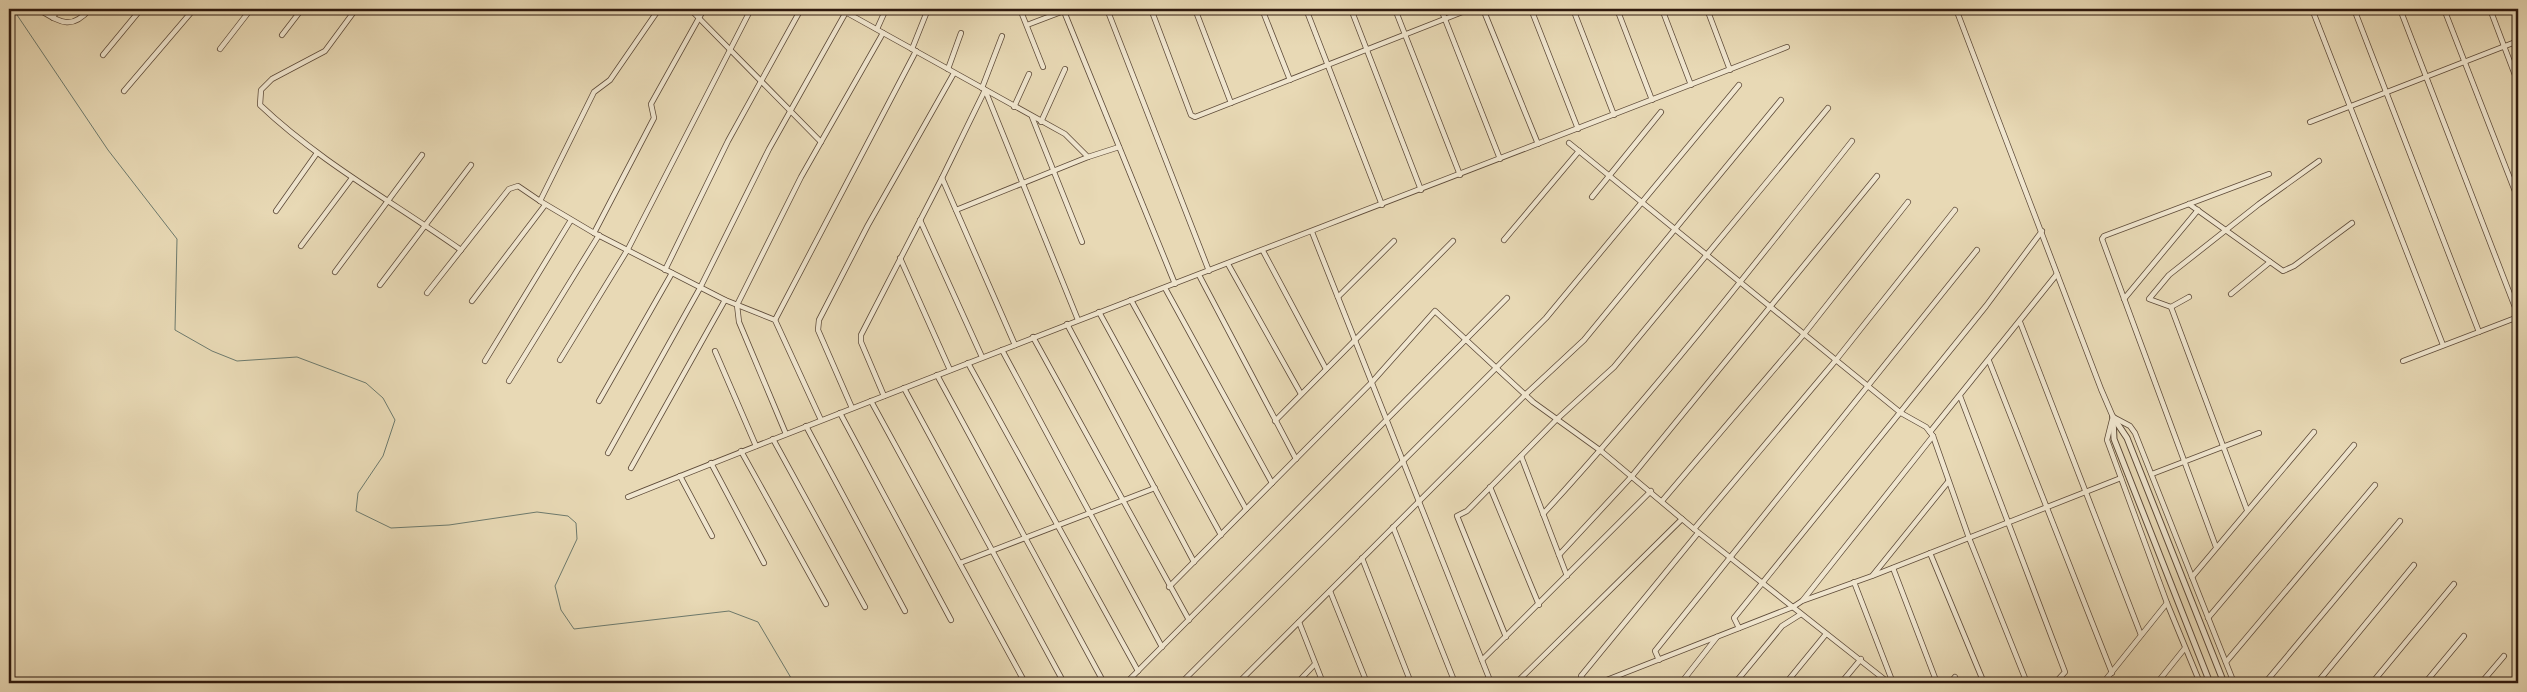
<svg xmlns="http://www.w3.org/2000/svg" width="2527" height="692" font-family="'Gentium Book Plus',serif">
  <rect width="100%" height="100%" fill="#e8d9b5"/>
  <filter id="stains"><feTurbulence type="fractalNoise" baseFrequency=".004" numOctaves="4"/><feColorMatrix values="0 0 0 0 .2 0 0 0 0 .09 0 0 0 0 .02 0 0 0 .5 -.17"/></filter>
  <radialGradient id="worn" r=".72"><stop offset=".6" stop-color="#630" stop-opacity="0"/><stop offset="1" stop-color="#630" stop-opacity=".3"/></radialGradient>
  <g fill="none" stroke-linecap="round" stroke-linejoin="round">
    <polyline stroke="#6d7a6d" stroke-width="1" points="13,9 108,150 177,239 175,330 212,351 237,361 297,357 366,383 383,398 395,420 383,456 358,493 356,511 391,528 449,525 537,512 568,516 576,523 577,539 555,586 561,610 574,629 729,611 758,622 794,683"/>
    <defs>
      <g id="minor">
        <path d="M38,9c22,13 33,22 52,0"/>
        <path d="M356,9l-31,42 -53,28 -11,11 -1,15c60,57 133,97 201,145"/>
        <polyline points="690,9 821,142"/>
        <polyline points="840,9 1065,134 1088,157 1119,147"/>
        <polyline points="1020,9 1043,67"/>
        <polyline points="1063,9 1175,284"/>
        <polyline points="1107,9 1209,271"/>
        <polyline points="1151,9 1191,115 1195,117 1470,9"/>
        <polyline points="1195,9 1231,103"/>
        <polyline points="1262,9 1290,80"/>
        <polyline points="1306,9 1382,205"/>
        <polyline points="1351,9 1421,190"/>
        <polyline points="1395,9 1460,175"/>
        <polyline points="1441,9 1500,159"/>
        <polyline points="1483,9 1538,144"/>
        <polyline points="1531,9 1578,129"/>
        <polyline points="1573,9 1614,115"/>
        <polyline points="1617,9 1652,100"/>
        <polyline points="1662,9 1691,85"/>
        <polyline points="1707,9 1730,70"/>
        <polyline points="1956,9 2101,389 2113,417 2130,426 2135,433 2234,683"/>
        <polyline points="2312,9 2443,345"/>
        <polyline points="2354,9 2479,332"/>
        <polyline points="2400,9 2518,315"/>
        <polyline points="2444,9 2518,199"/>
        <polyline points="2490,9 2518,83"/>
        <polyline points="53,18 57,9"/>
        <polyline points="1027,25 1069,9"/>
        <polyline points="877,29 886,9"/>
        <polyline points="282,35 302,9"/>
        <polyline points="220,49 251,9"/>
        <polyline points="912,49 928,9"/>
        <polyline points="103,55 141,9"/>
        <polyline points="948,69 961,33"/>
        <polyline points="982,88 1002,36"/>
        <polyline points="985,90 1078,320"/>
        <polyline points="124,91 194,9"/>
        <polyline points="1014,107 1029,74"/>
        <polyline points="1032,117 1082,242"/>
        <polyline points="1041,122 1065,69"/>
        <polyline points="2310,122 2518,41"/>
        <polyline points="1569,143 1901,413 1926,427 1933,436 1969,538 2027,683"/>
        <polyline points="942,178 1015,345"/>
        <polyline points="1592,197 1661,112"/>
        <polyline points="540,201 594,92 610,80 659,9"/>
        <polyline points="2189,204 2283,271 2294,266 2352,223"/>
        <polyline points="956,210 1088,157"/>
        <polyline points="276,211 317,153"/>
        <polyline points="920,220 982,357"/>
        <polyline points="1312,232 1491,683"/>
        <polyline points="594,233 654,118 651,104 704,9"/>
        <polyline points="1504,240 1579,151"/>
        <polyline points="301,246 352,178"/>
        <polyline points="1263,251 1326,369"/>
        <polyline points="900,258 950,370"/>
        <polyline points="1228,264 1301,394"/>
        <polyline points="665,270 728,141 801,9"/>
        <polyline points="335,272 422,155"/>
        <polyline points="1199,275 1296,459"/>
        <polyline points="380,285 471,165"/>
        <polyline points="1165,288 1272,483"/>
        <polyline points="427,293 509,189 518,186 540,201 594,233 725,300 775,320 821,420"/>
        <polyline points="2231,294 2270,262"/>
        <polyline points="1338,297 1394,241"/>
        <polyline points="2189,297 2171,307 2149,299 2169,275 2259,204 2319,161"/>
        <polyline points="2124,299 2198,210"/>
        <polyline points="1131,300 1246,509"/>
        <polyline points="472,301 545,205"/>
        <polyline points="2171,307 2247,510"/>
        <polyline points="1099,312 1221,535"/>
        <polyline points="775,320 916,51"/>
        <polyline points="2020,322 2141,635"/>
        <polyline points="1067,324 1194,562"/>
        <polyline points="1033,337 1189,620"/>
        <polyline points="1002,350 1162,647"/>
        <polyline points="715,351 756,446"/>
        <polyline points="560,360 628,249 751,9"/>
        <polyline points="485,361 571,220"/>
        <polyline points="1989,361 2112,673"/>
        <polyline points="2403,361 2518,317"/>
        <polyline points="968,363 1138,671"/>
        <polyline points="937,375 1104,683"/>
        <polyline points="509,381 599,235"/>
        <polyline points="904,388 1064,683"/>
        <polyline points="884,396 861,342 861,335 942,178 985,90"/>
        <polyline points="1960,396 2065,672 2055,683"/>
        <polyline points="599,401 672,273"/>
        <polyline points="871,401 1023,679"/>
        <polyline points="852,408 818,330 819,320 868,225 954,73"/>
        <polyline points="840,413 951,620"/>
        <polyline points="2112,420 2107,440 2167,603 2200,683"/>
        <polyline points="1275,421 1453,241"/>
        <polyline points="806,426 905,611"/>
        <polyline points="1930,432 2057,274"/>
        <polyline points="786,434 739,322 737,305 801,177 883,33"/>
        <polyline points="773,439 865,607"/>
        <polyline points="741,451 826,604"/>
        <polyline points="608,453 700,288 769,149 846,12"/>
        <polyline points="1521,456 1567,576"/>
        <polyline points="711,463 764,563"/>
        <polyline points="631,468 725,300"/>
        <polyline points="2152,474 2259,433"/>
        <polyline points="680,476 712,536"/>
        <polyline points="1490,487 1539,605"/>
        <path d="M628,497c385,-154 773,-299 1159,-450"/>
        <polyline points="1662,501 1804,334 1908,202"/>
        <path d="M1543,514c109,-119 209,-246 309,-373"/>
        <polyline points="1393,527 1455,683"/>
        <polyline points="1694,529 1836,360 1955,210"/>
        <polyline points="2216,547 2102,239 2104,236 2269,174"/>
        <polyline points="1930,553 1984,683"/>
        <polyline points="1559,555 1632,476 1877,176"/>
        <polyline points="1362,558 1411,683"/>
        <polyline points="960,563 1155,488"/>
        <polyline points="1893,568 1937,683"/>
        <polyline points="1873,575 1948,482"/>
        <polyline points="2192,577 2314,432"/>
        <polyline points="1854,582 1893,683"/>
        <polyline points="1169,587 1372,382 1435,311 1533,402 1601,451 1694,529 1889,683"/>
        <polyline points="1330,591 1367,683"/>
        <polyline points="1803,600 1933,436"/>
        <polyline points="2208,618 2354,445"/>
        <polyline points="1299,622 1323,683"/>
        <polyline points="1739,628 1734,618 1986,306 2042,231"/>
        <polyline points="1506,637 1457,516 1467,511 1556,420 1614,367 1828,108"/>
        <polyline points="1482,660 1651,491"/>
        <polyline points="1659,660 1655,651 1977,250"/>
        <polyline points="2226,662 2375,485"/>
        <polyline points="1126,683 1507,298"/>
        <polyline points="1181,683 1546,318 1739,85"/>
        <polyline points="1238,683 1525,395 1584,340 1781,100"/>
        <polyline points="1297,683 1315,664"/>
        <polyline points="1516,683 1682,519"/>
        <polyline points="1584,683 1581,676 1698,533"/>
        <polyline points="1599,683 1793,607 1802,601 1872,576 2121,478"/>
        <polyline points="1681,683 1717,637"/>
        <polyline points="1735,683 1782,626 1801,614"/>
        <polyline points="1786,683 1826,634"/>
        <polyline points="1841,683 1861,659"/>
        <polyline points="1950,683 1955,677"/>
        <polyline points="2103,683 2167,603"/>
        <polyline points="2157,683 2185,648"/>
        <polyline points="2265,683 2400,521"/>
        <polyline points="2317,683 2414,565"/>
        <polyline points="2372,683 2454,584"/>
        <polyline points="2425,683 2464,636"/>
        <polyline points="2481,683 2504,656"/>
      </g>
      <g id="tertiary">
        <polyline points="2113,417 2127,438 2224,683"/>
        <polyline points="2113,418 2114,439 2210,683"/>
      </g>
    </defs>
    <use href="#minor" stroke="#5d4a38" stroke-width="6"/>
    <use href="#tertiary" stroke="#5d4a38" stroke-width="7"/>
    <use href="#minor" stroke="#f0e6cf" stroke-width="4.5"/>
    <use href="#tertiary" stroke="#f0e6cf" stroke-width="5"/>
  </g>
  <rect width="2527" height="692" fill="none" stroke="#e8d9b5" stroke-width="30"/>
  <rect x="10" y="10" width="2507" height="672" fill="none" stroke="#2f1a0f" stroke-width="2.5"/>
  <rect x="15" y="15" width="2497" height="662" fill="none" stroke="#2f1a0f"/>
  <rect width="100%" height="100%" filter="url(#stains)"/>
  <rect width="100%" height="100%" fill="url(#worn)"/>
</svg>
